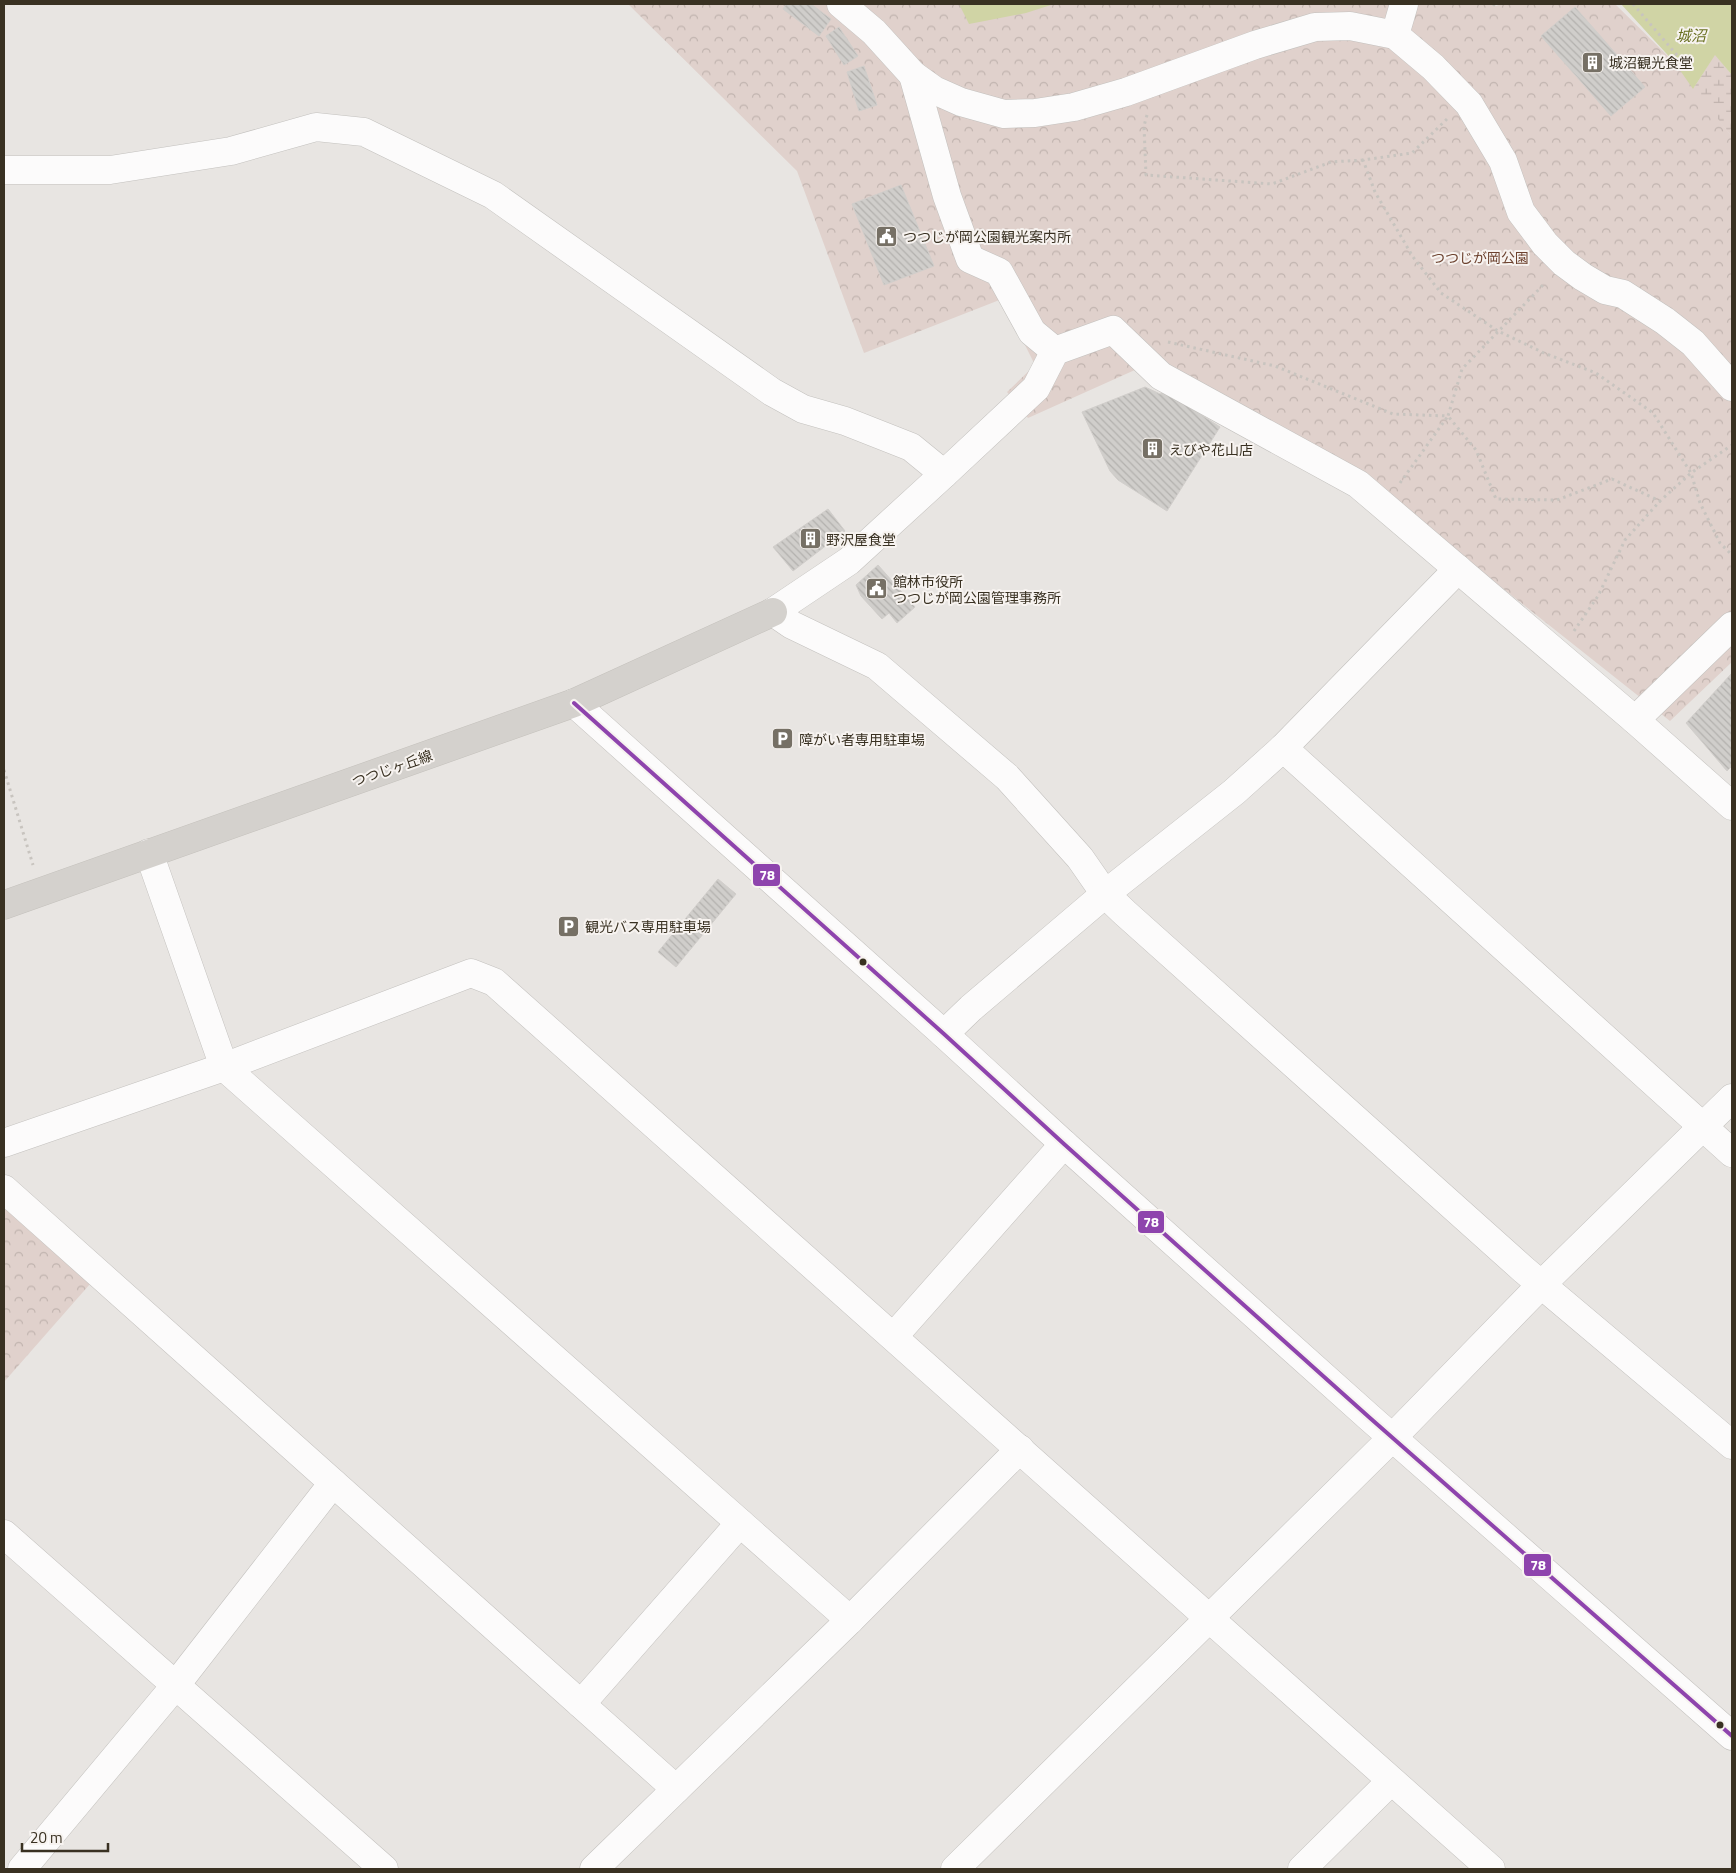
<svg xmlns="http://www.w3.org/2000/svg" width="1736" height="1873" font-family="'Titillium Web','Noto Sans JP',sans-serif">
  <defs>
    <pattern id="wetland-marsh" width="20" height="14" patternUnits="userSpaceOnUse" patternTransform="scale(1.25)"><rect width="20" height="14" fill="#e0d1cc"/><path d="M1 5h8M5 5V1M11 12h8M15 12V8" fill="none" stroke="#c1b4af"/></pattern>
    <pattern id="park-crowns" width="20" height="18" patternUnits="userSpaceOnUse" patternTransform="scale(1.25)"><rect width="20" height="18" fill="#e0d1cc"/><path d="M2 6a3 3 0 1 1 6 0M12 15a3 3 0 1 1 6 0" fill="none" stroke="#c1b4af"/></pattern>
    <pattern id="building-back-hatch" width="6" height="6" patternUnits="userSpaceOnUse" patternTransform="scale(1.25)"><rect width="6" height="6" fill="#d0cecb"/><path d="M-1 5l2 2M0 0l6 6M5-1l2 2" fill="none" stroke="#b3b1ae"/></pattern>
  </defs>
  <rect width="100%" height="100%" fill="#e8e5e2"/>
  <polygon fill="url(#wetland-marsh)" points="1715,54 1732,75 1732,137 1693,89"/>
  <g fill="url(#park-crowns)">
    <polygon points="628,4 1493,4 1496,6 1501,4 1615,4 1675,63 1732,137 1732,662 1670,721 1365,479 1146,365 1028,418 1007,392 1035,365 1002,299 864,353 797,171"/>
    <polygon points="4,1208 90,1284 4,1382"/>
  </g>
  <g fill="#d0d4a5">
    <polygon points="959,4 1054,4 1026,13 969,24"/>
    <polygon points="1621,4 1732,4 1732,75 1715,55 1693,89 1675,63"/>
  </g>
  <g fill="url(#building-back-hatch)" stroke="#d1cecb">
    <polygon points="786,4 811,4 831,19 819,36 783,9"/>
    <polygon points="1575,7 1645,87 1611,116 1541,36"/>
    <polygon points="839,27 858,56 844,65 826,36"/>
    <polygon points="864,66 877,105 859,111 847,72"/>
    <polygon points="901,185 934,266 884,285 852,204"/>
    <polygon points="1145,387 1160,394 1166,392 1220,427 1167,511 1118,480 1110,471 1082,412"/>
    <polygon points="828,509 845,531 793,571 773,547"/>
    <polygon points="878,565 915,607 897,623 889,613 882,619 861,596 856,585"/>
    <polygon points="1732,673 1732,766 1727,771 1686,723"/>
    <polygon points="718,879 736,894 676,967 658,952"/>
  </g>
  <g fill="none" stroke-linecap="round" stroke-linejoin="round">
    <defs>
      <g id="minor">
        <polyline points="841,4 874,32 913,75 934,90 961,102 1004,114 1035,113 1074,107 1126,92 1255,45 1315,27 1350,26 1395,35 1433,67 1469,104 1503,161 1521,212 1545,244 1564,263 1583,277 1605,290 1623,294 1665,321 1693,343 1732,387"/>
        <polyline points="1395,35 1404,4"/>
        <polyline points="913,75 947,196 970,259 999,272 1032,332 1055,351"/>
        <polyline points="4,170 110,170 231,151 316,127 364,132 493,195 772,392 803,409 845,421 911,447 944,474"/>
        <polyline points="574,703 944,1034 1064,1144 1370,1418 1732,1736"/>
        <polyline points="1635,720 1732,626"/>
        <polyline points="1283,748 1732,1153"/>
        <polyline points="1732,806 1635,720 1358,484 1161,376 1113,330 1055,351 1036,388 944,474 849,561 773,612 792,625 877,666 1007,777 1080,858 1105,894 1125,913 1524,1270 1732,1445"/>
        <polyline points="149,853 224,1067 850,1620"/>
        <polyline points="944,1034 971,1008 1105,894 1234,792 1283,748 1458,569"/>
        <polyline points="4,1143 224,1067 471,973 494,982 1491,1869"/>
        <polyline points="4,1189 676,1789"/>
        <polyline points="894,1336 1064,1144"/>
        <polyline points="4,1534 384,1869"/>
        <polyline points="581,1704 740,1523"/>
        <polyline points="22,1869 175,1686 333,1483"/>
        <polyline points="594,1869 850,1620 1020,1449"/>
        <polyline points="955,1869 1392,1438 1541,1285 1732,1098"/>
        <polyline points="1302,1869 1391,1781"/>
      </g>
      <polyline id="major" points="4,905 574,703 773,612"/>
    </defs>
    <use href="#minor" stroke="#c3c1be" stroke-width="29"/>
    <use href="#major" stroke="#c4c1bc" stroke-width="29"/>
    <g stroke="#c8c4bf" stroke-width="3" stroke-dasharray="2.5 4" stroke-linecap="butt">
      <polyline points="1493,4 1496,6 1496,4"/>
      <polyline points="1633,4 1682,61"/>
      <polyline points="1147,115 1144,126 1146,175 1272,184 1331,162 1363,160"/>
      <polyline points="1447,119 1412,153 1363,160 1375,192 1413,257 1441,293 1498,331 1544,353 1596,373 1653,413 1691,473 1700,503 1720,543 1732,555"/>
      <polyline points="1168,342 1275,366 1393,414 1448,416 1462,369 1545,283"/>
      <polyline points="1400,483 1448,416 1476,450 1496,499 1557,500 1612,479 1660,501 1691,473 1732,445"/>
      <polyline points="1574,631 1598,596 1625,540 1660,501"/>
      <polyline points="4,770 33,865"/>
    </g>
    <use href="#minor" stroke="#fcfbfb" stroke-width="28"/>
    <use href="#major" stroke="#d4d1cd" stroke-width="28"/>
    <defs>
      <polyline id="bus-1" points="574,703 944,1034 1064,1144 1370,1418 1732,1736"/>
    </defs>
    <use href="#bus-1" stroke="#f7f3f0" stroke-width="8"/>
    <use href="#bus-1" stroke="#8e44ad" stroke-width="4"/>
  </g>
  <defs>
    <symbol id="building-square" viewBox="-11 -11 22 22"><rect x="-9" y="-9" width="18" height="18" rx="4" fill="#767065" stroke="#f7f3f0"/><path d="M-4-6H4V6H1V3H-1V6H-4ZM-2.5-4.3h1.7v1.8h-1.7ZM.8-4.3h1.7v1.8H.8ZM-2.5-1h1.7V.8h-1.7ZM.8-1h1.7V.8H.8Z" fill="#fff"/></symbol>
    <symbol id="civic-square" viewBox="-11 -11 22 22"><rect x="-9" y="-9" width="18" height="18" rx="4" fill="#767065" stroke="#f7f3f0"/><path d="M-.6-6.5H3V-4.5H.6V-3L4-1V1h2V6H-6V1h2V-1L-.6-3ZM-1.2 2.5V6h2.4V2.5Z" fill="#fff"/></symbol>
    <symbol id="parking-square" viewBox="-11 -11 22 22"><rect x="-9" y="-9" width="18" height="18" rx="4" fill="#767065" stroke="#f7f3f0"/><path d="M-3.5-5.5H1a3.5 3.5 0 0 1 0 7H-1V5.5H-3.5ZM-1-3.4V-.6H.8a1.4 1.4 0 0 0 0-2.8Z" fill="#fff"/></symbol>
  </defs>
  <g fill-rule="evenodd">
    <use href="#building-square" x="1580" y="50" width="25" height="25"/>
    <use href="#civic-square" x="874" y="224" width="25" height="25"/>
    <use href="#building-square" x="1140" y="436" width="25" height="25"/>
    <use href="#building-square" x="798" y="526" width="25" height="25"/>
    <use href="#civic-square" x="864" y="576" width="25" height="25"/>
    <use href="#parking-square" x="770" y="726" width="25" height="25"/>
    <use href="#parking-square" x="556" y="914" width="25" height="25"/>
  </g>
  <g fill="#393122" stroke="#f7f3f0" stroke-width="2">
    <circle cx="863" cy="962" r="4.5"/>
    <circle cx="1720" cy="1725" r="4.5"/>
  </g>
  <g text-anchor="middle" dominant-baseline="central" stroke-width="4" stroke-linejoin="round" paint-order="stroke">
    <g font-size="14" fill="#393122" stroke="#f7f3f0" text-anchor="start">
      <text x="1609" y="62">城沼観光食堂</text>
      <text x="903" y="236">つつじが岡公園観光案内所</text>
      <text x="1169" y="449">えびや花山店</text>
      <text x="826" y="539">野沢屋食堂</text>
      <text x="893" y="581">館林市役所<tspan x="893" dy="16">つつじが岡公園管理事務所</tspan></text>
      <text x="799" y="739">障がい者専用駐車場</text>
      <text x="585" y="926">観光バス専用駐車場</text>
    </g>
    <g font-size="14" fill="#6d422f" stroke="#f7f3f0">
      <text x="1480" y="257">つつじが岡公園</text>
    </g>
    <g font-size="14" fill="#393122" stroke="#f7f3f0">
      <text transform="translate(392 768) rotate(-19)">つつじヶ丘線</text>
    </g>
    <g font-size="15" font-style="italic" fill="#697020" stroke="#f7f3f0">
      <text x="1691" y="35">城沼</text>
    </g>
  </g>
  <g stroke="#f7f3f0" stroke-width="2">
    <rect x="752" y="863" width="29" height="24" rx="5" fill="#8e44ad"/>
    <rect x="1137" y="1210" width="28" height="24" rx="5" fill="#8e44ad"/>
    <rect x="1523" y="1553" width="29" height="24" rx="5" fill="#8e44ad"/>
  </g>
  <g font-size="14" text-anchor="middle" font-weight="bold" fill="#fff">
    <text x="767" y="880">78</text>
    <text x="1151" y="1227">78</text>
    <text x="1538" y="1570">78</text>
  </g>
  <rect width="1736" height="1873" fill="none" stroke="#393122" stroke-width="10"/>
  <path d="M22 1843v8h86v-8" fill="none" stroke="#393122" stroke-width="2.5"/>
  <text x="30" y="1843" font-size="15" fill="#393122" stroke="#f7f3f0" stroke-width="4" paint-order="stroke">20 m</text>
</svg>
